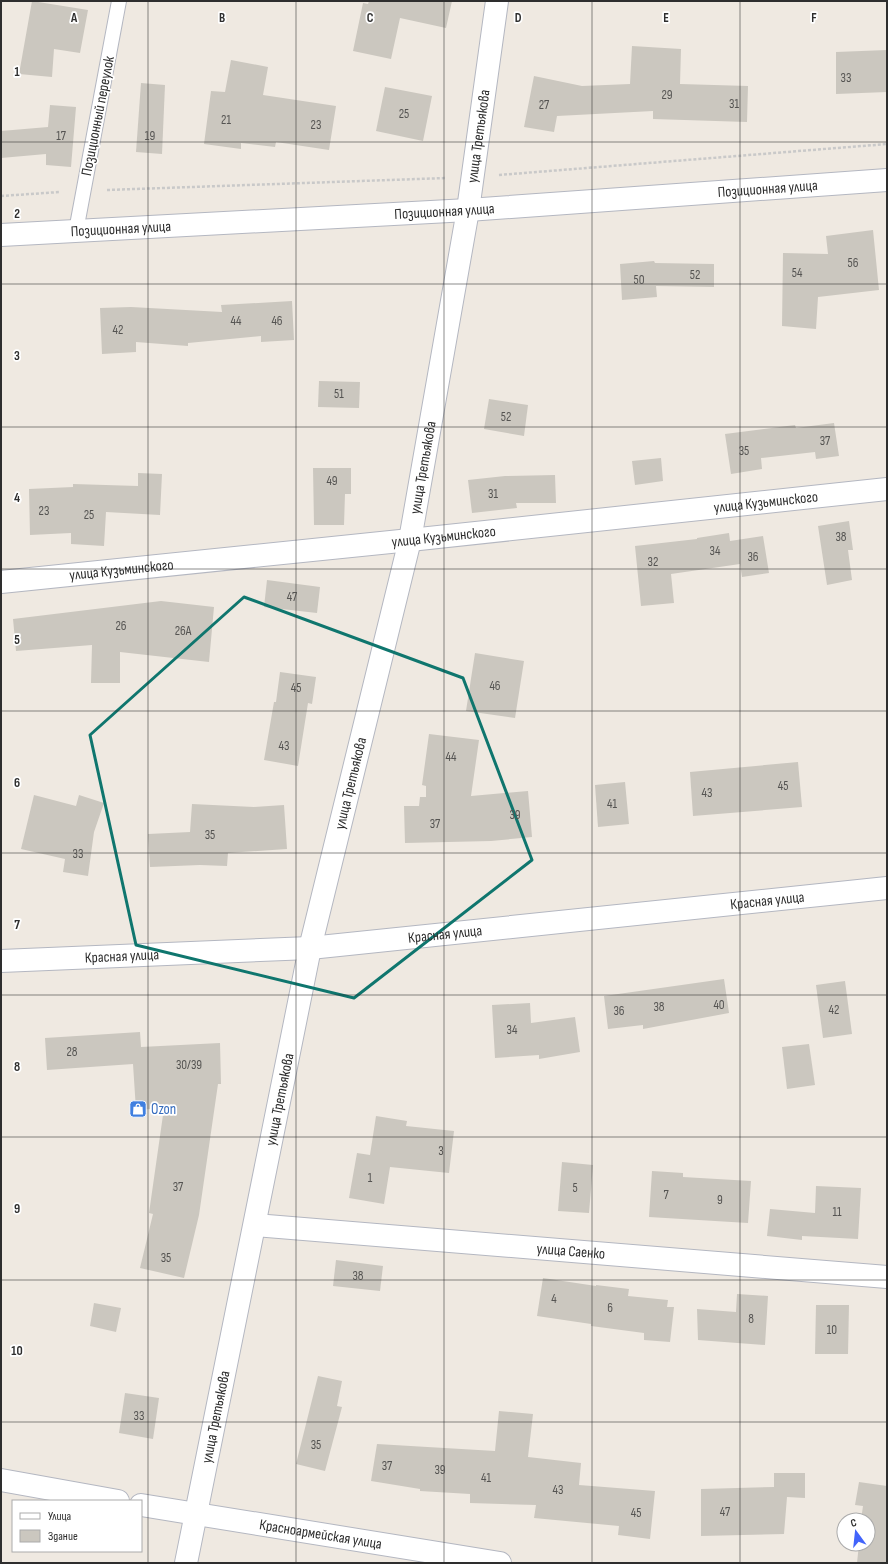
<svg xmlns="http://www.w3.org/2000/svg" width="888" height="1564" font-family="'Sofia Sans Condensed',sans-serif">
  <rect width="100%" height="100%" fill="#efe9e1"/>
  <g fill="#cbc7bf">
    <polygon points="32,1 88,10 80,53 54,49 52,77 19,74"/>
    <polygon points="369,1 452,1 446,28 400,18 391,59 353,51 363,3 368,4"/>
    <polygon points="632,46 681,49 680,84 748,86 747,122 653,119 653,111 557,116 554,132 524,127 534,76 582,86 630,84"/>
    <polygon points="887,50 887,92 836,94 836,52"/>
    <polygon points="231,60 268,67 263,95 336,106 329,150 276,142 275,147 241,143 241,149 204,144 211,91 225,92"/>
    <polygon points="141,83 165,85 162,154 136,152"/>
    <polygon points="385,87 432,96 423,141 376,131"/>
    <polygon points="50,105 76,107 71,167 46,165 46,154 1,158 1,131 48,127"/>
    <polygon points="873,230 879,290 818,297 816,329 782,326 783,253 828,254 826,236"/>
    <polygon points="654,261 655,263 714,264 714,287 656,286 657,297 622,300 620,264"/>
    <polygon points="292,301 294,340 261,342 261,336 188,343 188,346 136,342 136,352 102,354 100,308 131,307 222,312 221,305"/>
    <polygon points="319,381 360,382 359,408 318,407"/>
    <polygon points="489,399 528,405 524,436 484,429"/>
    <polygon points="834,423 839,456 816,459 815,452 761,458 762,469 731,474 725,434 795,425 796,428"/>
    <polygon points="661,458 663,481 635,485 632,461"/>
    <polygon points="313,468 351,468 351,494 345,494 344,525 314,525"/>
    <polygon points="138,473 162,474 160,515 106,512 104,546 71,544 71,533 30,535 29,489 73,487 73,484 138,486"/>
    <polygon points="555,475 556,503 516,503 517,508 472,513 468,480 505,476"/>
    <polygon points="849,521 853,550 848,550 852,580 827,585 818,526"/>
    <polygon points="729,533 730,541 763,536 769,573 742,577 740,564 671,574 674,603 641,606 635,546 697,539 697,538"/>
    <polygon points="267,580 320,587 317,613 264,607"/>
    <polygon points="161,601 214,607 209,662 120,652 120,683 91,683 92,645 16,651 13,619"/>
    <polygon points="475,653 524,661 515,718 466,711"/>
    <polygon points="280,672 316,677 312,704 308,703 298,766 264,760 274,702 276,702"/>
    <polygon points="429,734 479,740 471,796 528,791 532,837 491,841 405,843 404,806 419,806 420,797 426,797 426,786 422,785"/>
    <polygon points="798,762 802,807 693,816 690,772"/>
    <polygon points="625,782 629,824 598,827 595,785"/>
    <polygon points="34,795 76,806 79,795 104,803 94,832 88,876 63,872 65,859 21,849"/>
    <polygon points="192,804 254,807 284,805 287,849 228,853 227,866 200,865 150,867 148,834 190,832"/>
    <polygon points="724,979 729,1013 643,1029 643,1025 608,1029 604,996"/>
    <polygon points="845,981 852,1034 823,1038 816,985"/>
    <polygon points="530,1003 531,1023 575,1017 580,1052 539,1059 539,1055 495,1058 492,1005"/>
    <polygon points="140,1032 141,1047 220,1043 221,1084 218,1084 199,1215 184,1278 140,1268 153,1214 149,1213 164,1108 136,1110 133,1064 47,1070 45,1038"/>
    <polygon points="809,1044 815,1085 787,1089 782,1047"/>
    <polygon points="376,1116 407,1121 406,1126 454,1131 449,1173 390,1167 384,1204 349,1198 357,1153 370,1155"/>
    <polygon points="562,1162 593,1165 589,1213 558,1211"/>
    <polygon points="652,1171 683,1173 683,1177 751,1181 748,1223 649,1217"/>
    <polygon points="816,1186 861,1188 858,1239 802,1236 802,1240 767,1236 770,1209 815,1213"/>
    <polygon points="336,1260 383,1266 380,1291 333,1286"/>
    <polygon points="543,1278 596,1286 596,1285 629,1289 628,1296 668,1300 667,1307 674,1307 670,1342 644,1340 644,1333 591,1326 591,1324 537,1316"/>
    <polygon points="737,1294 768,1296 765,1345 698,1340 697,1309 736,1312"/>
    <polygon points="94,1303 121,1308 116,1332 90,1326"/>
    <polygon points="816,1305 849,1305 848,1354 815,1354"/>
    <polygon points="318,1376 342,1381 337,1406 342,1407 325,1471 296,1464"/>
    <polygon points="125,1393 159,1398 153,1439 119,1433"/>
    <polygon points="499,1411 533,1414 528,1457 581,1463 579,1485 655,1491 650,1539 618,1535 619,1526 534,1518 536,1505 470,1503 470,1494 420,1491 420,1489 371,1481 377,1444 495,1451"/>
    <polygon points="774,1473 805,1473 805,1498 787,1497 784,1534 701,1536 701,1489 774,1487"/>
    <polygon points="859,1482 887,1486 887,1563 857,1563 859,1544 868,1544 868,1520 861,1520 863,1506 855,1505"/>
  </g>
  <g fill="none" stroke-linecap="round" stroke-linejoin="round">
    <defs>
      <polyline id="service" points="76,231 119,1"/>
      <g id="minor">
        <path id="s1" d="M1,582l409,-42 477,-51"/>
        <path id="s2" d="M255,1225l632,52"/>
        <polyline points="1,1480 118,1501"/>
        <path id="s3" d="M141,1505l359,58"/>
        <path id="s4" d="M186,1563l124,-615 100,-408 58,-330 29,-209"/>
      </g>
      <g id="tertiary">
        <path id="s5" d="M1,235l467,-25 419,-30"/>
      </g>
      <g id="secondary">
        <path id="s6" d="M1,961l309,-13 577,-60"/>
      </g>
    </defs>
    <use href="#service" stroke="#b4b7c1" stroke-width="16"/>
    <use href="#minor" stroke="#b4b7c1" stroke-width="24"/>
    <use href="#tertiary" stroke="#b4b7c1" stroke-width="24"/>
    <use href="#secondary" stroke="#b4b7c1" stroke-width="24"/>
    <g stroke="#c9c9c9" stroke-width="2.5" stroke-dasharray="3 2" stroke-linecap="butt">
      <polyline points="499,175 887,144"/>
      <polyline points="107,190 446,178"/>
      <polyline points="1,196 60,192"/>
    </g>
    <use href="#service" stroke="#fff" stroke-width="14"/>
    <use href="#minor" stroke="#fff" stroke-width="22"/>
    <use href="#tertiary" stroke="#fff" stroke-width="22"/>
    <use href="#secondary" stroke="#fff" stroke-width="22"/>
  </g>
  <path fill="none" stroke="#0f766e" stroke-width="3" stroke-linejoin="round" d="M244,597l219,81 69,182 -178,138 -218,-53 -46,-210z"/>
  <path fill="none" stroke="#2e2e2e" stroke-width="1" stroke-opacity="0.55" d="M148,1v1562M296,1v1562M444,1v1562M592,1v1562M740,1v1562M1,142h886M1,284h886M1,427h886M1,569h886M1,711h886M1,853h886M1,995h886M1,1137h886M1,1280h886M1,1422h886"/>
  <defs>
    <symbol id="shop-square" viewBox="-11 -11 22 22"><rect x="-9" y="-9" width="18" height="18" rx="4" fill="#3f7fe0" stroke="#fff"/><path d="M-5-2.5h2.3a2.7 3.5 0 0 1 5.4 0H5L5.5 6h-11ZM-1.5-2.5h3a1.5 2.3 0 0 0-3 0Z" fill="#fff"/></symbol>
  </defs>
  <g fill-rule="evenodd">
    <use href="#shop-square" x="128" y="1099" width="20" height="20"/>
  </g>
  <g text-anchor="middle" dominant-baseline="central" stroke-width="3.5" stroke-linejoin="round" paint-order="stroke">
    <g font-size="13" fill="#555452">
      <text x="846" y="78">33</text>
      <text x="667" y="95">29</text>
      <text x="734" y="104">31</text>
      <text x="544" y="105">27</text>
      <text x="404" y="114">25</text>
      <text x="226" y="120">21</text>
      <text x="316" y="125">23</text>
      <text x="61" y="136">17</text>
      <text x="150" y="136">19</text>
      <text x="853" y="263">56</text>
      <text x="797" y="273">54</text>
      <text x="695" y="275">52</text>
      <text x="639" y="280">50</text>
      <text x="236" y="321">44</text>
      <text x="277" y="321">46</text>
      <text x="118" y="330">42</text>
      <text x="339" y="394">51</text>
      <text x="506" y="417">52</text>
      <text x="825" y="441">37</text>
      <text x="744" y="451">35</text>
      <text x="332" y="481">49</text>
      <text x="493" y="494">31</text>
      <text x="44" y="511">23</text>
      <text x="89" y="515">25</text>
      <text x="841" y="537">38</text>
      <text x="715" y="551">34</text>
      <text x="753" y="557">36</text>
      <text x="653" y="562">32</text>
      <text x="292" y="597">47</text>
      <text x="121" y="626">26</text>
      <text x="183" y="631">26А</text>
      <text x="495" y="686">46</text>
      <text x="296" y="688">45</text>
      <text x="284" y="746">43</text>
      <text x="451" y="757">44</text>
      <text x="783" y="786">45</text>
      <text x="707" y="793">43</text>
      <text x="612" y="804">41</text>
      <text x="515" y="815">39</text>
      <text x="435" y="824">37</text>
      <text x="210" y="835">35</text>
      <text x="78" y="854">33</text>
      <text x="719" y="1005">40</text>
      <text x="659" y="1007">38</text>
      <text x="834" y="1010">42</text>
      <text x="619" y="1011">36</text>
      <text x="512" y="1030">34</text>
      <text x="72" y="1052">28</text>
      <text x="189" y="1065">30/39</text>
      <text x="441" y="1151">3</text>
      <text x="370" y="1178">1</text>
      <text x="178" y="1187">37</text>
      <text x="575" y="1188">5</text>
      <text x="666" y="1195">7</text>
      <text x="720" y="1200">9</text>
      <text x="837" y="1212">11</text>
      <text x="166" y="1258">35</text>
      <text x="358" y="1276">38</text>
      <text x="554" y="1299">4</text>
      <text x="610" y="1308">6</text>
      <text x="751" y="1319">8</text>
      <text x="832" y="1330">10</text>
      <text x="139" y="1416">33</text>
      <text x="316" y="1445">35</text>
      <text x="387" y="1466">37</text>
      <text x="440" y="1470">39</text>
      <text x="486" y="1478">41</text>
      <text x="558" y="1490">43</text>
      <text x="725" y="1512">47</text>
      <text x="636" y="1513">45</text>
    </g>
    <g font-size="15" fill="#2e2e2e" stroke="#fff">
      <text transform="translate(98 116) rotate(-79)">Позиционный переулок</text>
      <text stroke="none"><textPath href="#s4" startOffset="1457">улица Третьякова</textPath></text>
      <text stroke="none"><textPath href="#s5" startOffset="768">Позиционная улица</textPath></text>
      <text stroke="none"><textPath href="#s5" startOffset="444">Позиционная улица</textPath></text>
      <text stroke="none"><textPath href="#s5" startOffset="120">Позиционная улица</textPath></text>
      <text stroke="none"><textPath href="#s4" startOffset="1121">улица Третьякова</textPath></text>
      <text stroke="none"><textPath href="#s1" startOffset="769">улица Кузьминского</textPath></text>
      <text stroke="none"><textPath href="#s1" startOffset="445">улица Кузьминского</textPath></text>
      <text stroke="none"><textPath href="#s1" startOffset="121">улица Кузьминского</textPath></text>
      <text stroke="none"><textPath href="#s4" startOffset="797">улица Третьякова</textPath></text>
      <text stroke="none"><textPath href="#s6" startOffset="769">Красная улица</textPath></text>
      <text stroke="none"><textPath href="#s6" startOffset="445">Красная улица</textPath></text>
      <text stroke="none"><textPath href="#s6" startOffset="121">Красная улица</textPath></text>
      <text stroke="none"><textPath href="#s4" startOffset="473">улица Третьякова</textPath></text>
      <text stroke="none"><textPath href="#s2" startOffset="317">улица Саенко</textPath></text>
      <text stroke="none"><textPath href="#s4" startOffset="149">улица Третьякова</textPath></text>
      <text stroke="none"><textPath href="#s3" startOffset="182">Красноармейская улица</textPath></text>
    </g>
    <g font-size="15" fill="#366cbe" stroke="#fff" text-anchor="start">
      <text x="151" y="1109">Ozon</text>
    </g>
  </g>
  <g font-size="13" text-anchor="middle" font-weight="bold" fill="#2e2e2e" stroke="#fff" stroke-width="3.5" stroke-linejoin="round" paint-order="stroke">
    <text x="74" y="22">A</text>
    <text x="222" y="22">B</text>
    <text x="370" y="22">C</text>
    <text x="518" y="22">D</text>
    <text x="666" y="22">E</text>
    <text x="814" y="22">F</text>
    <text x="17" y="76">1</text>
    <text x="17" y="218">2</text>
    <text x="17" y="360">3</text>
    <text x="17" y="502">4</text>
    <text x="17" y="644">5</text>
    <text x="17" y="787">6</text>
    <text x="17" y="929">7</text>
    <text x="17" y="1071">8</text>
    <text x="17" y="1213">9</text>
    <text x="17" y="1355">10</text>
  </g>
  <rect width="888" height="1564" fill="none" stroke="#2e2e2e" stroke-width="4"/>
  <rect x="12" y="1500" width="130" height="52" fill="#ffffff" stroke="#ababab"/>
  <rect x="20" y="1513" width="20" height="6" fill="#ffffff" stroke="#ababab"/>
  <text x="48" y="1520" font-size="12" fill="#2e2e2e">Улица</text>
  <rect x="20" y="1530" width="20" height="12" fill="#cbc7bf" stroke="#ababab"/>
  <text x="48" y="1540" font-size="12" fill="#2e2e2e">Здание</text>
  <g transform="translate(856 1532) rotate(345)"><circle r="19" fill="#ffffff" stroke="#ababab"/>
  <path d="M0-3L7 15L0 10L-7 15Z" fill="#4264fb"/>
  <text y="-6" font-size="11" font-weight="bold" text-anchor="middle" fill="#2e2e2e">С</text>
  </g>
</svg>
